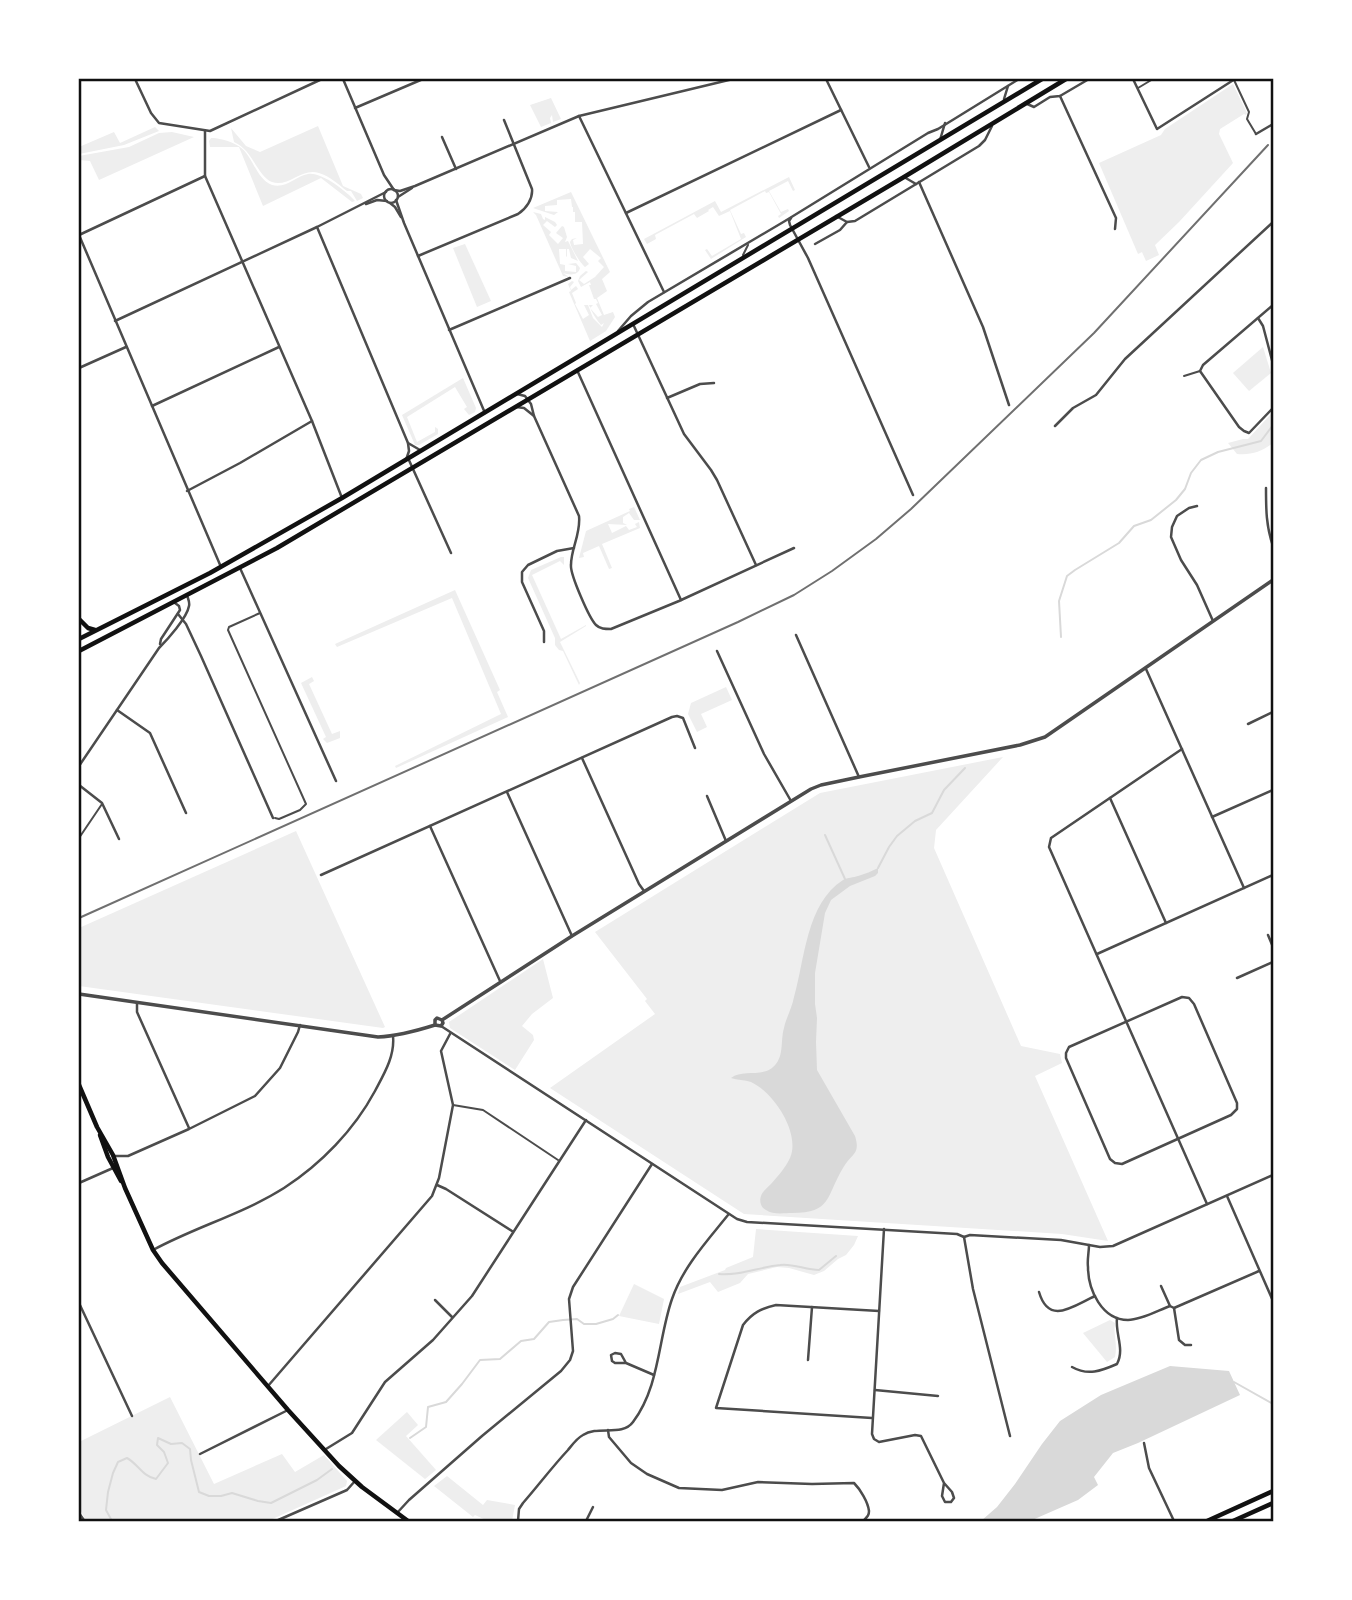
<svg xmlns="http://www.w3.org/2000/svg" width="1352" height="1600" font-family="'Zilla Slab',serif">
  <rect width="100%" height="100%" fill="#fff"/>
  <g fill="#eee">
    <polygon points="1233,84 1247,113 1246,115 1244,114 1220,129 1219,134 1233,163 1179,222 1155,245 1159,255 1146,261 1142,252 1138,254 1099,163 1161,135 1165,129"/>
    <polygon points="551,98 561,119 553,122 552,115 550,118 551,123 541,127 530,105"/>
    <path d="M318,126l25,60 18,8 2,4 -6,3 -6,-10h-4c-8,-6 -17,-15 -28,-18 -17,-6 -31,15 -47,9 -15,-6 -19,-32 -38,-40l-3,-14 15,18 14,6z"/>
    <polygon points="155,127 159,131 124,145 79,154 79,147 114,132 120,143"/>
    <polygon points="172,132 194,137 99,180 90,161 79,160 79,156 129,147 159,133"/>
    <path d="M214,138c9,1 19,4 26,9 13,9 16,32 32,38 14,4 24,-9 36,-11 14,-2 38,17 47,27l-3,1 -31,-24 -58,28 -24,-59h-29l-1,-6 2,-3z"/>
    <polygon points="789,177 795,190 793,191 788,181 769,191 781,212 788,209 789,211 779,218 778,216 781,214 769,192 766,193 765,191 730,210 741,234 744,233 746,237 711,259 705,250 707,249 712,256 741,239 730,211 719,216 713,207 708,210 709,211 697,218 694,214 655,235 656,239 647,244 644,239 715,201 721,212"/>
    <path d="M571,192l39,80 -8,7 5,12 -10,7 7,17 9,-3 2,5 -9,14 -16,10 -21,-49 2,-1 -3,-7 4,-3 2,1 -4,5 1,3 5,-4 2,3 -6,4 4,10 -1,1 8,15 6,-4 -5,-10h4l5,13 9,9 2,-4 -3,2c-5,-6 -9,-12 -12,-20h4l-3,3 8,9 4,-2 -6,-11 2,-1 -2,-4h-2l-5,-14h2l-1,-3 -9,5 -3,-6 2,-5 6,-5 2,1 -9,8 5,4 11,-7 9,-10 -6,-6 3,-3 -11,-9 -7,8 6,7 -4,3c-5,-4 -14,-19 -15,-25l2,-3 5,-1 -4,2 1,5 9,-1 -1,-22h-7v-10h-2v-5h-5h4l-1,-8 -14,1v5l-12,1v5l13,1 -4,3 -21,-7z"/>
    <path d="M533,212l8,2 2,5 2,1v-3l10,5 2,3 -2,2 -8,-6 -4,4 8,7 -2,3 9,9 5,-6 -7,-5 6,-7 2,1 3,10 -2,5 3,-1 10,20 -7,-3 -2,-9h-2v7l-1,1v-8h-7l1,15 5,1v6l11,1v-6l-8,-2 8,-1 4,5c-2,8 -11,7 -17,5l6,4 -6,-1 -27,-61z"/>
    <polygon points="465,244 491,301 477,307 453,248"/>
    <polygon points="1263,347 1271,373 1249,391 1233,373"/>
    <polygon points="463,378 476,408 475,412 469,415 464,409 467,407 455,387 407,417 417,442 435,432 435,427 438,429 438,434 419,445 415,445 402,415"/>
    <path d="M1273,412v31c-12,9 -21,12 -36,11l-9,-11 15,-4h5z"/>
    <polygon points="634,507 640,520 634,520 629,513 623,517 623,523 627,525 608,524 612,533 626,526 629,530 637,527 635,524 639,522 640,528 602,544 612,568 609,569 599,546 583,553 584,557 579,558 586,531 630,511 629,509"/>
    <polygon points="561,557 564,557 564,565 560,561 532,575 561,639 586,625 586,626 560,642 580,683 579,685 563,651 559,650 555,645 555,638 528,578 531,570"/>
    <polygon points="455,590 500,690 497,692 508,717 396,768 395,766 501,714 452,598 337,647 335,644"/>
    <polygon points="312,677 314,681 309,684 332,734 340,731 340,738 327,743 323,739 326,737 301,683"/>
    <polygon points="726,687 732,700 701,714 707,727 697,732 688,714 691,703"/>
    <polygon points="1003,757 936,830 934,848 1021,1046 1060,1054 1062,1063 1035,1076 1108,1241 1062,1234 744,1214 550,1088 655,1014 645,1001 647,999 595,932 820,793"/>
    <polygon points="296,831 385,1027 383,1028 79,986 79,928"/>
    <polygon points="543,959 553,998 532,1014 522,1026 533,1035 534,1040 515,1070 450,1028 449,1022"/>
    <polygon points="756,1229 858,1236 854,1245 846,1255 838,1259 824,1271 814,1275 789,1268 777,1267 748,1274 740,1283 718,1292 710,1282 678,1294 680,1287 725,1270 726,1268 753,1257"/>
    <polygon points="634,1284 664,1299 659,1324 619,1316"/>
    <path d="M1110,1320l5,3c-2,12 3,21 0,34l-8,5 -24,-29z"/>
    <polygon points="170,1397 214,1484 282,1454 295,1472 324,1455 347,1481 346,1486 268,1521 86,1521 79,1507 79,1442"/>
    <polygon points="407,1412 418,1425 406,1436 436,1470 425,1479 376,1440"/>
    <polygon points="447,1476 483,1505 487,1500 515,1505 512,1521 488,1521 475,1515 473,1517 434,1486"/>
  </g>
  <g fill="#d9d9d9">
    <path d="M878,868v5l-3,3 -25,10 -19,14 -6,13 -10,60v31l2,14 -1,24 1,28 38,66c6,19 -4,17 -12,32 -17,28 -11,45 -51,45 -8,0 -19,2 -26,-3 -5,-2 -7,-9 -5,-14 1,-4 7,-9 10,-12 7,-8 15,-17 19,-26 11,-25 -17,-66 -39,-76 -6,-2 -14,-2 -20,-4 11,-9 29,-1 41,-10 13,-10 8,-27 12,-40 2,-10 8,-20 10,-31 11,-38 12,-93 49,-117 5,-3 10,-2 15,-4 7,-2 14,-5 20,-8z"/>
    <polygon points="1170,1366 1229,1371 1240,1395 1138,1443 1113,1453 1094,1477 1098,1485 1078,1500 1030,1521 981,1521 997,1507 1015,1484 1042,1444 1060,1421 1101,1395"/>
  </g>
  <g fill="none" stroke-linecap="round" stroke-linejoin="round">
    <g stroke="#d9d9d9" stroke-width="2">
      <polyline points="1061,637 1059,601 1067,576 1075,570 1119,543 1134,526 1151,520 1176,500 1185,489 1191,473 1201,460 1218,452 1261,441 1273,425"/>
      <polyline points="825,835 845,879"/>
      <polyline points="878,868 889,847 897,836 915,821 932,813 944,790 965,768"/>
      <path d="M719,1274c21,2 40,-7 61,-9 12,-2 26,5 39,5l17,-14"/>
      <polyline points="1234,1382 1273,1404"/>
      <polyline points="410,1438 426,1427 428,1407 446,1402 462,1384 480,1360 500,1359 521,1341 534,1339 549,1322 563,1320 577,1319 584,1324 596,1324 613,1319 618,1315"/>
      <path d="M112,1521l-6,-11 2,-18 5,-19 5,-11 9,-4c11,6 15,18 29,21l12,-16 -4,-11 -7,-7 1,-7 13,6 11,-1 8,6 1,11 8,32 10,4h12l11,-3 26,8 13,2 46,-23 15,-11"/>
    </g>
    <g stroke="#4c4c4c" stroke-width="2">
      <polyline points="1234,80 1249,112 1247,119 1256,134"/>
      <polyline points="1138,88 1153,79"/>
      <polyline points="743,255 748,245"/>
      <polyline points="1184,376 1200,371"/>
      <polyline points="260,613 229,627 228,630 306,804 300,810 279,819 275,818"/>
      <polyline points="79,838 102,804"/>
      <polyline points="453,1105 483,1110 558,1160"/>
    </g>
    <g stroke="#4c4c4c" stroke-width="2.5">
      <polyline points="135,79 151,113 159,123 210,131 322,79"/>
      <polyline points="343,79 384,175 394,190"/>
      <polyline points="826,79 869,167"/>
      <polyline points="1133,79 1157,129 1235,79"/>
      <polyline points="1060,96 1116,218 1115,229"/>
      <polyline points="1004,99 1008,86"/>
      <polyline points="1025,103 1034,107 1050,97 1060,96 1089,79"/>
      <polyline points="355,108 423,79"/>
      <polyline points="579,116 664,292"/>
      <polyline points="205,131 205,176 312,421 342,498"/>
      <polyline points="1256,134 1273,124"/>
      <polyline points="442,137 456,169"/>
      <polyline points="940,140 945,123"/>
      <polyline points="904,177 916,184"/>
      <polyline points="919,182 983,327 1009,405"/>
      <circle cx="391" cy="196" r="7"/>
      <polyline points="394,190 400,191 415,186 579,116 733,79"/>
      <polyline points="398,197 412,188"/>
      <polyline points="396,200 404,223 485,413"/>
      <polyline points="390,203 395,207 401,217"/>
      <polyline points="366,204 377,200 387,201"/>
      <polyline points="626,213 841,110"/>
      <polyline points="836,216 847,222 855,221 979,146 985,140 992,126"/>
      <polyline points="791,218 789,221 790,225 808,258 913,495"/>
      <polyline points="317,227 408,443 409,451 406,460"/>
      <polyline points="79,235 221,567"/>
      <polyline points="79,235 205,176"/>
      <polyline points="815,244 840,230 847,222"/>
      <path d="M418,256l100,-42c8,-5 15,-15 14,-25l-28,-69"/>
      <polyline points="1258,318 1263,326 1273,364"/>
      <polyline points="115,321 317,227 386,192"/>
      <polyline points="633,324 684,434 711,470 717,480 756,565"/>
      <polyline points="449,330 570,278"/>
      <polyline points="618,331 631,316 648,302 785,221 928,133 938,129 1019,79"/>
      <polyline points="79,368 126,347"/>
      <polyline points="577,370 681,600"/>
      <path d="M517,394l8,2 6,8 3,12 45,100c2,18 -8,32 -8,49 -1,9 18,53 25,60 4,4 9,4 15,4l68,-28 115,-53"/>
      <polyline points="667,398 700,384 714,383"/>
      <polyline points="152,406 279,347"/>
      <polyline points="516,407 524,408 534,416"/>
      <polyline points="1273,408 1249,433 1244,431 1239,427 1200,371 1203,365 1273,305"/>
      <polyline points="1055,426 1073,408 1096,395 1125,359 1273,222"/>
      <polyline points="408,443 420,450"/>
      <polyline points="408,458 451,553"/>
      <path d="M1266,488c0,21 0,38 7,58"/>
      <polyline points="187,491 240,463 312,421"/>
      <polyline points="1197,506 1189,508 1177,516 1172,527 1171,537 1181,560 1197,585 1213,621"/>
      <polyline points="240,568 336,781"/>
      <polyline points="178,614 186,624 201,656 273,818"/>
      <polyline points="796,635 859,777"/>
      <polyline points="544,642 544,631 522,582 522,572 528,565 557,551 574,548"/>
      <polyline points="160,644 161,639 180,610 179,606 175,603"/>
      <polyline points="717,651 764,754 791,801"/>
      <polyline points="1146,669 1244,888"/>
      <polyline points="117,710 150,733 186,813"/>
      <polyline points="1248,724 1273,712"/>
      <polyline points="1182,749 1051,838 1049,847 1207,1204"/>
      <polyline points="582,758 639,884 644,891"/>
      <path d="M79,766l80,-118c8,-8 28,-30 30,-42 1,-4 -1,-7 -2,-11"/>
      <polyline points="79,785 102,803 119,839"/>
      <polyline points="507,792 572,936"/>
      <polyline points="707,796 726,841"/>
      <polyline points="1110,798 1166,923"/>
      <polyline points="1212,817 1273,790"/>
      <polyline points="430,826 500,981"/>
      <polyline points="321,875 672,717 677,716 683,718 695,748"/>
      <polyline points="1268,935 1273,947"/>
      <polyline points="1097,954 1273,875"/>
      <polyline points="1237,978 1273,962"/>
      <polygon points="1182,997 1189,998 1194,1004 1237,1103 1237,1109 1231,1115 1122,1164 1115,1163 1110,1159 1066,1058 1066,1053 1069,1047"/>
      <polyline points="137,1003 137,1012 189,1128"/>
      <polyline points="441,1026 737,1219 747,1222 957,1234 964,1237 970,1235 1061,1240 1100,1247 1113,1246 1273,1175"/>
      <polyline points="115,1156 128,1156 189,1129 255,1096 280,1068 298,1032 300,1025"/>
      <polyline points="79,1183 113,1168"/>
      <polyline points="437,1185 446,1189 512,1231"/>
      <polyline points="1227,1196 1273,1301"/>
      <polyline points="884,1229 872,1434 874,1439 879,1442 915,1435 921,1436 944,1483 952,1492 954,1498 951,1502 945,1502 942,1496 944,1483"/>
      <polyline points="964,1237 973,1289 1010,1436"/>
      <path d="M1089,1245c0,7 -2,15 -1,22 0,23 14,53 40,53 13,0 29,-9 42,-14l4,2 85,-37"/>
      <path d="M153,1250c42,-23 90,-36 131,-62 37,-24 70,-58 91,-97 9,-17 20,-35 18,-55"/>
      <polyline points="1161,1286 1170,1306"/>
      <path d="M1039,1292c10,34 34,14 56,4"/>
      <polyline points="435,1300 452,1317"/>
      <polyline points="79,1303 132,1416"/>
      <polyline points="1174,1308 1179,1340 1185,1345 1191,1345"/>
      <polyline points="808,1360 812,1307"/>
      <polyline points="626,1363 621,1354 615,1353 611,1355 612,1361 615,1363 626,1363 654,1375"/>
      <path d="M1072,1367c16,9 29,4 45,-3 8,-15 -2,-30 0,-46"/>
      <polyline points="268,1386 432,1196 439,1178 453,1105 441,1051 450,1034"/>
      <polyline points="875,1390 938,1396"/>
      <path d="M872,1418l-156,-10 27,-83c9,-12 19,-17 33,-20l103,6"/>
      <path d="M608,1430l1,7 22,26 16,11 32,14 43,2 36,-8 54,2 42,-1c6,6 14,19 15,28 0,5 -2,6 -6,10"/>
      <polyline points="1144,1443 1149,1468 1174,1521"/>
      <polyline points="326,1449 352,1433 385,1382 433,1340 472,1296 586,1120"/>
      <polyline points="200,1454 288,1410"/>
      <polyline points="397,1513 409,1500 482,1436 561,1371 570,1360 573,1351 569,1299 573,1287 652,1164"/>
      <polyline points="276,1521 347,1490 355,1481"/>
      <path d="M518,1521l1,-12 4,-6c15,-17 29,-36 45,-53 4,-5 9,-12 15,-15 15,-10 39,2 50,-13 27,-36 25,-83 39,-123 11,-32 35,-58 56,-84"/>
      <polyline points="586,1521 593,1507"/>
    </g>
    <g stroke="#4c4c4c" stroke-width="3.5">
      <path d="M79,994l299,43c20,-1 38,-6 57,-12"/>
      <polyline points="442,1020 437,1018 435,1020 435,1025 441,1026 443,1023 442,1020 572,936 811,789 821,785 859,777 1020,745 1045,737 1273,580"/>
      <polyline points="79,1514 84,1521"/>
    </g>
    <g stroke="#111" stroke-width="4.5">
      <polyline points="79,619 88,628 95,630"/>
      <polyline points="79,639 210,573 342,498 1042,79"/>
      <polyline points="79,651 277,548 904,177 1066,79"/>
      <polyline points="79,1085 97,1127 113,1155 125,1188 153,1250 162,1263 288,1410 339,1466 362,1487 408,1521"/>
      <polyline points="100,1135 108,1157 121,1181"/>
      <polyline points="1207,1521 1273,1491"/>
      <polyline points="1233,1521 1273,1503"/>
    </g>
    <polyline stroke="#707070" stroke-width="2" points="79,918 738,622 794,595 832,571 876,539 911,509 1094,333 1268,145"/>
  </g>
  <rect width="1352" height="1600" fill="none" stroke="#ffffff" stroke-width="161"/>
  <rect x="80" y="80" width="1192" height="1440" fill="none" stroke="#111" stroke-width="2.5"/>
</svg>
